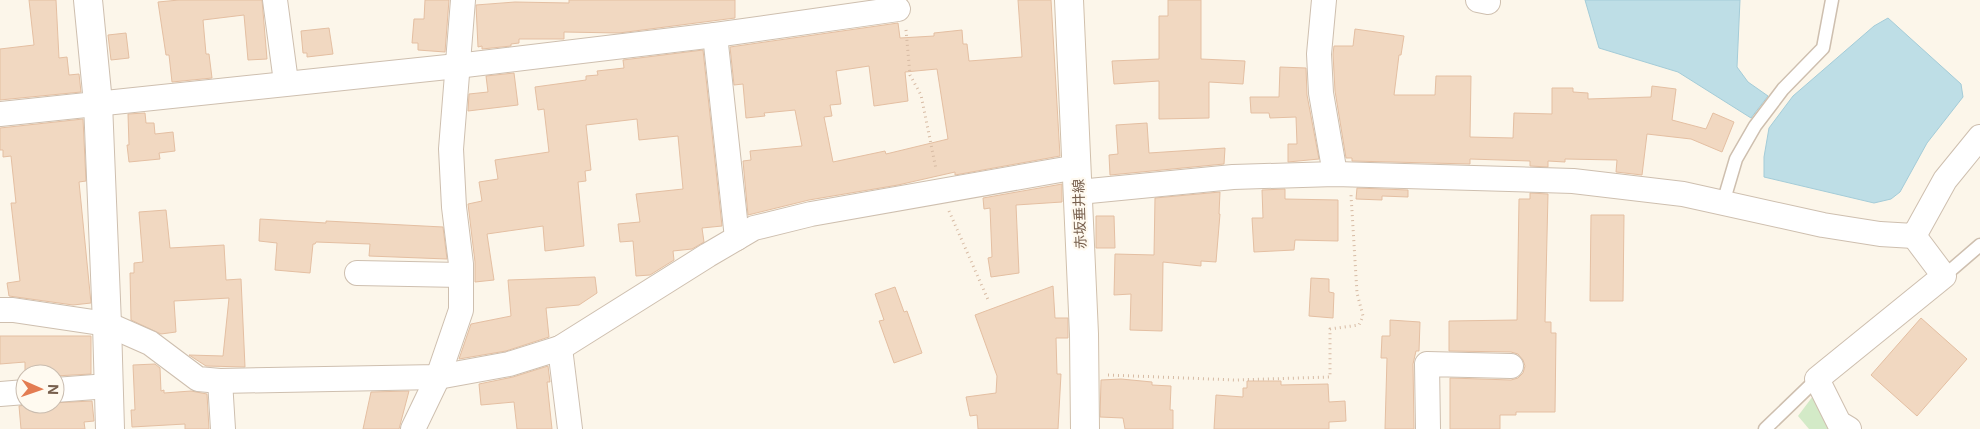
<svg xmlns="http://www.w3.org/2000/svg" width="1980" height="429" font-family="Inter,'Noto Sans JP',sans-serif">
  <rect width="100%" height="100%" fill="#fcf6ea"/>
  <polygon fill="#d3eac7" points="1813,396 1830,429 1809,429 1798,416"/>
  <g fill="#bedee6" stroke="#a4ccd8">
    <polygon points="1585,0 1740,0 1737,67 1748,82 1768,96 1751,118 1678,72 1599,48"/>
    <polygon points="1888,18 1961,84 1963,97 1927,143 1900,192 1891,199 1874,203 1764,177 1764,157 1769,128 1793,96 1874,26"/>
  </g>
  <g fill="#f1d8c1" stroke="#e4bfa2" fill-rule="evenodd">
    <polygon points="29,0 56,0 59,58 67,57 69,75 79,74 81,92 0,100 0,49 34,45"/>
    <polygon points="179,0 262,0 267,59 248,60 244,15 203,20 206,54 209,54 212,78 172,82 169,55 166,55 158,2"/>
    <polygon points="425,0 449,0 445,52 418,50 418,43 412,43 414,19 424,19"/>
    <polygon points="569,0 735,0 735,18 619,33 564,32 564,39 519,39 519,43 511,44 511,46 482,49 482,46 478,47 476,5 515,2 569,3"/>
    <path d="M1018,0h33l9,156 -105,19v-3l-57,13 -89,15 -61,15 -5,-54 8,-1 -1,-9 52,-5 -7,-36 -31,3 1,3 -19,2 -3,-34 -9,1 -4,-38 168,-24 2,15 34,-2v-3l28,-3 1,14h4l2,17 53,-4zM869,66l5,40 34,-5 -3,-29 32,-3 11,70 -62,15 -1,-3 -52,11 -9,-45 8,-1 -2,-11 11,-1 -5,-33z"/>
    <polygon points="1168,0 1201,0 1201,59 1245,61 1243,84 1209,82 1209,118 1159,119 1159,81 1114,84 1112,61 1159,59 1159,16 1168,16"/>
    <polygon points="329,28 333,54 307,57 307,53 303,53 301,31"/>
    <polygon points="1355,29 1404,36 1401,55 1399,55 1394,95 1435,95 1436,76 1471,76 1470,137 1513,138 1514,113 1552,114 1552,88 1573,88 1573,92 1588,93 1588,99 1651,97 1652,86 1676,89 1672,120 1706,129 1713,113 1734,122 1722,152 1691,139 1647,134 1642,175 1616,172 1617,160 1565,159 1565,162 1548,161 1548,167 1530,166 1530,161 1470,159 1470,164 1352,161 1352,158 1346,158 1335,91 1333,54 1334,46 1353,46"/>
    <polygon points="126,33 129,58 111,60 108,35"/>
    <polygon points="703,50 722,226 702,228 704,242 692,249 673,251 674,260 650,275 636,276 633,241 620,242 618,224 640,222 636,194 683,189 678,136 639,140 637,119 586,125 591,170 585,171 586,181 578,182 584,246 545,251 543,226 487,234 494,280 475,282 475,262 468,204 482,201 479,182 498,179 495,160 549,152 544,109 538,110 535,87 586,80 586,76 598,75 597,71 624,68 623,60"/>
    <polygon points="1280,67 1306,68 1307,95 1319,159 1288,162 1288,144 1297,144 1296,117 1270,118 1269,113 1251,113 1250,97 1279,97"/>
    <polygon points="514,73 518,105 468,111 469,94 488,92 486,76"/>
    <polygon points="145,113 146,123 154,123 155,134 173,132 175,151 159,153 160,159 129,162 127,145 129,145 128,114"/>
    <polygon points="83,119 86,181 79,182 91,303 73,305 9,296 7,283 20,281 11,203 16,203 11,156 3,157 3,150 0,150 0,128"/>
    <polygon points="1147,123 1149,153 1225,148 1224,164 1110,175 1109,155 1118,154 1116,125"/>
    <polygon points="1062,184 1062,202 1016,205 1019,273 991,277 988,258 992,257 990,208 984,209 983,198"/>
    <polygon points="1357,188 1408,190 1408,197 1382,196 1382,200 1356,199"/>
    <polygon points="1285,189 1285,199 1338,200 1338,241 1295,240 1294,250 1254,252 1252,218 1263,218 1262,190"/>
    <polygon points="1220,192 1219,214 1220,214 1216,262 1201,261 1201,266 1163,262 1162,331 1130,330 1131,294 1114,295 1115,254 1154,255 1155,198"/>
    <polygon points="1530,193 1548,194 1545,322 1551,322 1551,333 1556,333 1555,412 1516,412 1516,415 1500,415 1500,429 1450,429 1450,378 1511,380 1518,378 1523,373 1525,366 1523,360 1518,354 1511,352 1449,351 1449,321 1517,320 1519,199 1530,199"/>
    <polygon points="166,210 170,248 224,245 226,280 241,279 245,367 206,366 189,355 223,356 229,298 174,301 176,332 161,334 131,320 130,273 134,273 134,263 143,262 139,212"/>
    <polygon points="1591,215 1624,215 1623,301 1590,301"/>
    <polygon points="1096,216 1114,216 1115,248 1096,248"/>
    <polygon points="260,219 326,223 326,221 443,227 447,259 369,256 370,244 316,242 315,244 313,244 310,273 275,270 277,243 259,241"/>
    <polygon points="595,277 597,293 579,305 546,308 549,337 506,351 459,359 471,324 511,316 508,280"/>
    <polygon points="1311,278 1329,279 1329,292 1334,293 1333,318 1309,316"/>
    <polygon points="1053,286 1055,318 1068,318 1068,338 1056,338 1057,374 1061,374 1058,429 978,429 977,415 970,416 966,397 996,393 997,376 975,315"/>
    <polygon points="895,287 904,312 907,311 922,353 894,363 879,321 884,320 875,294"/>
    <polygon points="1921,318 1967,359 1917,416 1871,375"/>
    <polygon points="1390,320 1420,322 1419,351 1416,351 1413,364 1414,429 1385,429 1387,358 1381,358 1382,336 1390,336"/>
    <polygon points="0,336 91,336 91,374 55,376 55,374 25,374 25,362 0,364"/>
    <polygon points="155,364 160,368 161,391 164,390 164,393 191,391 207,394 209,429 185,429 185,424 132,427 131,410 135,410 133,365"/>
    <polygon points="548,366 550,382 547,382 552,429 517,429 514,402 481,405 479,384 513,377"/>
    <polygon points="1121,379 1152,382 1152,385 1171,386 1170,410 1173,410 1173,429 1125,429 1123,418 1100,417 1101,380"/>
    <polygon points="1247,381 1281,381 1281,385 1328,384 1329,402 1345,401 1346,421 1329,422 1329,429 1214,429 1216,395 1243,397 1243,388 1247,388"/>
    <polygon points="409,391 399,429 363,429 371,392"/>
    <polygon points="92,401 94,421 84,422 85,429 21,429 19,406 31,404"/>
  </g>
  <g fill="none" stroke-linecap="round" stroke-linejoin="round">
    <defs>
      <g id="service">
        <polyline points="1723,203 1736,159 1755,126 1783,89 1823,48 1832,0"/>
        <polyline points="1944,276 1980,245"/>
        <polyline points="1765,429 1817,379"/>
      </g>
      <g id="minor">
        <polyline points="275,0 286,82"/>
        <polyline points="1324,0 1319,54 1321,93 1335,174"/>
        <polyline points="1478,0 1488,2"/>
        <polyline points="715,35 737,238"/>
        <polyline points="0,114 457,66 715,35 898,9"/>
        <polyline points="1079,192 1233,177 1335,174 1573,181 1683,194 1823,225 1880,234 1914,236 1945,180 1980,137"/>
        <polyline points="357,273 461,275"/>
        <polyline points="0,310 13,310 107,324 150,343 198,379 220,381"/>
        <polyline points="560,348 570,429"/>
        <polyline points="55,390 108,386"/>
        <polyline points="0,394 25,392"/>
        <polyline points="223,429 220,381 438,377 509,364 560,348 708,255 754,228 811,214 1077,167"/>
        <polyline points="413,429 438,377 461,310 461,264 454,207 451,149 463,0"/>
        <polyline points="1428,429 1427,364 1511,366"/>
        <polyline points="1849,429 1839,423 1817,379 1944,276 1914,236"/>
      </g>
      <polyline id="tertiary" points="88,0 98,103 107,324 110,429"/>
      <polyline id="secondary" points="1069,0 1084,334 1085,429"/>
    </defs>
    <use href="#service" stroke="#cebfaf" stroke-width="15"/>
    <use href="#minor" stroke="#cebfaf" stroke-width="26"/>
    <use href="#tertiary" stroke="#cebfaf" stroke-width="30"/>
    <use href="#secondary" stroke="#d1c0ac" stroke-width="30"/>
    <g stroke="#d7bba4" stroke-width="3" stroke-dasharray="1 4" stroke-linecap="butt">
      <polyline points="906,30 910,75 921,95 936,169"/>
      <polyline points="949,211 989,302"/>
      <polyline points="1108,375 1236,380 1330,377 1330,329 1359,325 1363,316 1357,293 1351,195"/>
    </g>
    <use href="#service" stroke="#fff" stroke-width="12"/>
    <use href="#minor" stroke="#fff" stroke-width="24"/>
    <use href="#tertiary" stroke="#fff" stroke-width="28"/>
    <use href="#secondary" stroke="#fff" stroke-width="28"/>
  </g>
  <g text-anchor="middle" dominant-baseline="central" stroke-width="4.5" stroke-linejoin="round" paint-order="stroke">
    <g font-size="14" fill="#775f4d" stroke="#fffaf0">
      <text transform="translate(1079 214) rotate(-92)">赤坂垂井線</text>
    </g>
  </g>
  <g transform="translate(40 389) rotate(92)"><circle r="24" fill="#fffaf0" stroke="#c9bcaf"/>
  <path d="M0-4L9 19L0 12L-9 19Z" fill="#e37c52"/>
  <text y="-8" font-size="14" font-weight="bold" text-anchor="middle" fill="#775f4d">N</text>
  </g>
</svg>
